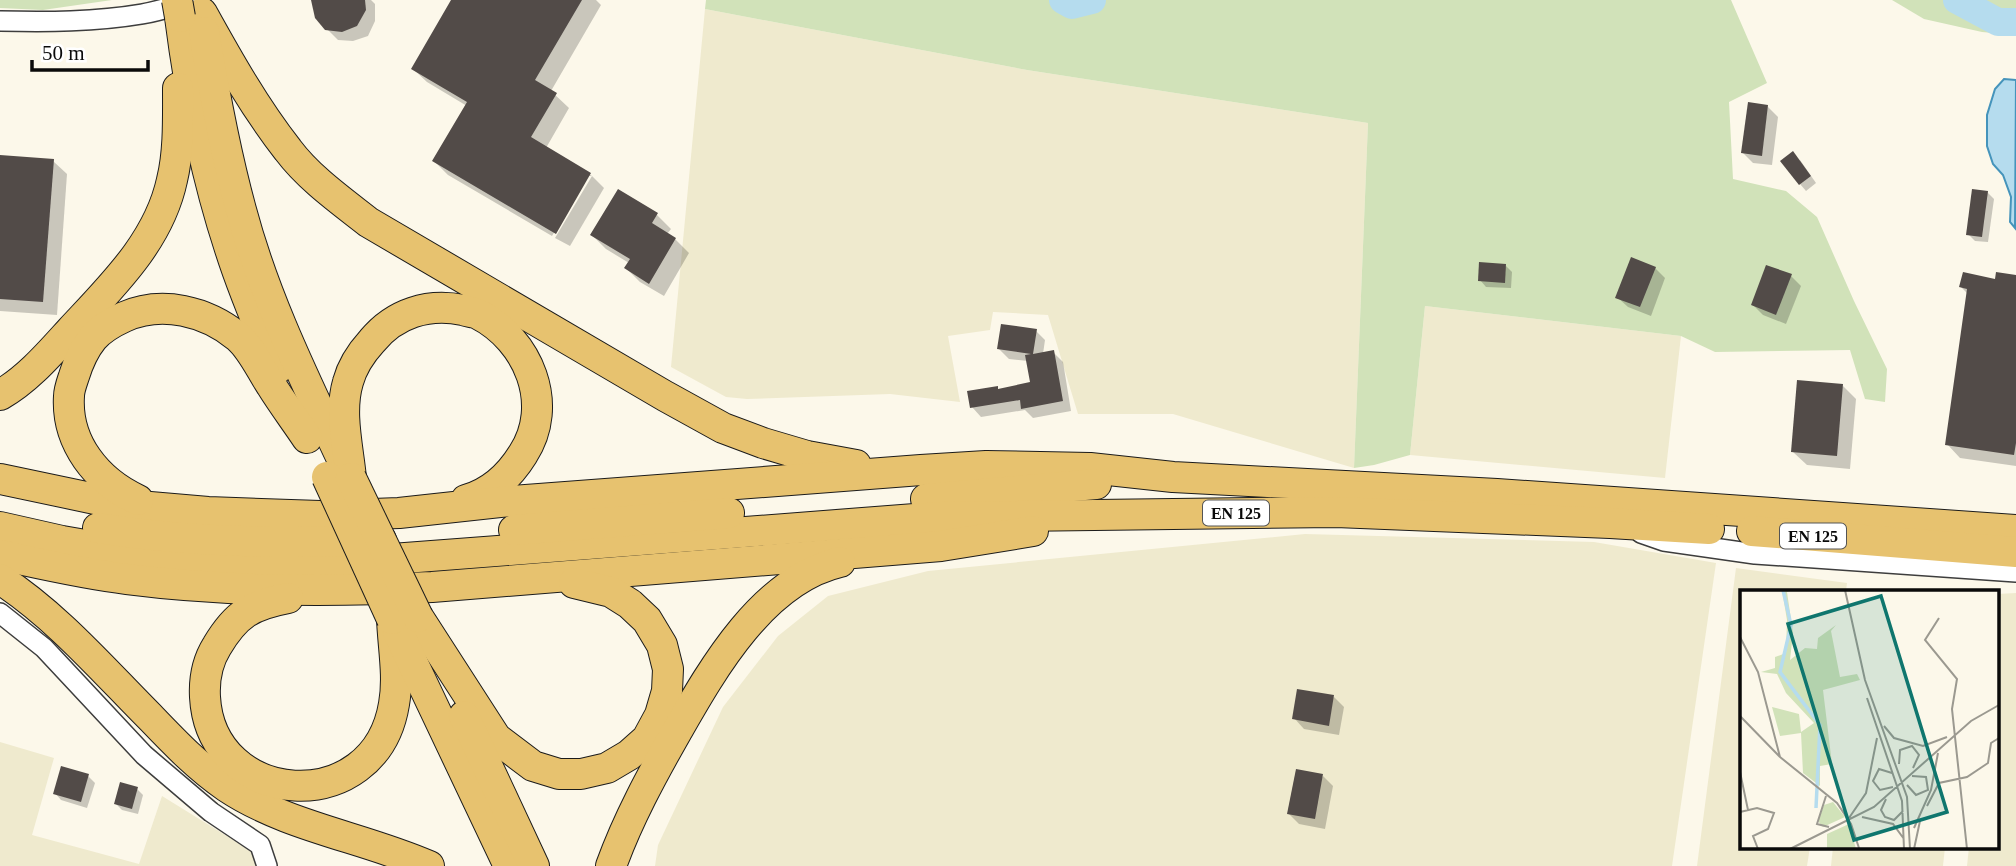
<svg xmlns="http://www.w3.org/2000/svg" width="2016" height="866" font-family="Georgia,serif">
  <rect width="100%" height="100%" fill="#fcf8ea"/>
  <g fill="#efeace">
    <polygon points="705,9 1027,70 1368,123 1354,468 1173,414 1078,414 1048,315 993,312 990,330 948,336 960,402 890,394 747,399 726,397 671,367"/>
    <polygon points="1425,306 1681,336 1665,478 1410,455"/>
    <polygon points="1305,534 1594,542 1716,563 1672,866 655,866 658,845 723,707 778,636 828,596 928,571"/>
    <polygon points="1736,568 1847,583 1846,591 1741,591 1741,847 1810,847 1807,866 1697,866"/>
    <polygon points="2016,593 2016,866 1967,866 1969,847 1997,847 1997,594"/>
    <polygon points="0,742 54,758 32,835 139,864 162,796 251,851 256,866 0,866"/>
    <polygon points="1833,847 1945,847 1943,866 1831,866"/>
  </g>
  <g fill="#d1e2b9">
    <polygon points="0,0 112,0 43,10 0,8"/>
    <polygon points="706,0 1731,0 1767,83 1729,102 1733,179 1786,191 1817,217 1854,301 1887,369 1885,402 1865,399 1850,350 1715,352 1681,336 1425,306 1410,455 1374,465 1354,468 1368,123 1027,70 705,9"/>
    <polygon points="1892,0 2016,0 2016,35 1982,32 1924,19"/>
  </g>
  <polygon fill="#b5dcee" stroke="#4594bb" stroke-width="2" points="2004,79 2016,80 2015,228 2010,222 2011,197 2003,175 1993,164 1987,146 1987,115 1995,89"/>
  <g fill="#0003">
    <polygon points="313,0 371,0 375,4 375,21 368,36 353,41 338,40 327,29"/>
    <polygon points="453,0 596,0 601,5 551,91 569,108 546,148 592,176 588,176 552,236 448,175 434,161 467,106 427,82 413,69"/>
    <polygon points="1767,106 1778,117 1772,165 1753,163 1743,153"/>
    <polygon points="0,157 53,161 67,174 57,315 0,311"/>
    <polygon points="1800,160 1816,183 1806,191 1800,184"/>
    <polygon points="592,176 604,188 570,246 555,238"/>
    <polygon points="1987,192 1994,199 1988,242 1975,241 1968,234"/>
    <polygon points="657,215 671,229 667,234 675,239 689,253 664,296 640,282 626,268 629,263 606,249 592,235"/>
    <polygon points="1506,266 1512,272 1511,288 1486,287 1480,280"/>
    <polygon points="1655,268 1665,278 1651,316 1628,307 1617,297"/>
    <polygon points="1791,276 1801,286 1786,324 1763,315 1753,305"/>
    <polygon points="2016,276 2016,466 1960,458 1947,444 1968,294 1961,287"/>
    <polygon points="1036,331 1045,340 1043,354 1053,352 1063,362 1071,411 1033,418 1025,410 981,417 972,407 999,390 1032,384 1028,361 1009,359 999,349"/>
    <polygon points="1843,386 1856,399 1850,469 1807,465 1793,452"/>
    <polygon points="1334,697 1344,707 1339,735 1304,729 1294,718"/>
    <polygon points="63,768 88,776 95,783 87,808 61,800 55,793"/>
    <polygon points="1323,776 1333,786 1325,829 1299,824 1289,814"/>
    <polygon points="137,789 143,795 138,814 122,810 115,803"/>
  </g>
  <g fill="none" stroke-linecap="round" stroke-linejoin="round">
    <g stroke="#b5dcee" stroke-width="28">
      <polyline points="1063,0 1072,5 1092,0"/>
      <polyline points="1957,0 1998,22 2016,22"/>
    </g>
  </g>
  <g fill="#524b48">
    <polygon points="311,0 365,0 366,10 357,26 342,32 325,30 315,18"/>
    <polygon points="451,0 582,0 535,80 557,93 531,137 591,173 556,234 432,161 467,102 411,69"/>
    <polygon points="1748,102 1768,105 1762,156 1741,153"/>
    <polygon points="1793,151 1811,176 1799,185 1780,161"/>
    <polygon points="0,155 54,159 43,302 0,299"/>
    <polygon points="618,189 658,213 652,223 676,238 649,284 624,268 630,259 590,235"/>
    <polygon points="1972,189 1988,191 1982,237 1966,235"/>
    <polygon points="1631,257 1656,267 1640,307 1615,298"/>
    <polygon points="1479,262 1506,264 1505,283 1478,281"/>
    <polygon points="1766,265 1792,274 1776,315 1751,305"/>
    <polygon points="1963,272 1995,279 1996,272 2016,275 2016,443 2014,455 1945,445 1967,289 1959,287"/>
    <polygon points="1001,324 1037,329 1033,354 1054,350 1063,401 1021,409 1020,400 970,408 967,391 998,386 998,389 1030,382 1025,355 1031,354 997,349"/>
    <polygon points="1797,380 1843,384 1837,456 1791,452"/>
    <polygon points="1297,689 1334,695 1329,726 1292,719"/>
    <polygon points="61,766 89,774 81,802 53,794"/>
    <polygon points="1296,769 1323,774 1315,819 1287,814"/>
    <polygon points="120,782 138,787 132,809 114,804"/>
  </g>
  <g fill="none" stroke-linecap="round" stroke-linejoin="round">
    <defs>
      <g id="minor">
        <path d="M0,21c47,1 95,1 142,-7 18,-3 35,-9 53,-14"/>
        <polyline points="1641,533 1664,541 1755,554 2016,572"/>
        <polyline points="0,613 44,648 144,755 211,812 260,845 267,866"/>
      </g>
      <g id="primary">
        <path d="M202,13c26,47 53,95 86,137 21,28 52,50 80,72l297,174 58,32 40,15 44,13 49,9"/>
        <path d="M180,17c10,78 25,156 50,232 13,41 30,81 47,120"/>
        <path d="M204,32c10,60 21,120 37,178 23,87 63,168 101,249"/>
        <path d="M0,395c28,-16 50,-42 71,-65 41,-44 88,-89 101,-150 7,-28 6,-63 6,-92"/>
        <path d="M351,478c-3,-31 -12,-66 -3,-96 4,-15 14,-30 24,-41 23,-28 56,-38 91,-31 5,2 11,2 15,4 51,26 77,91 45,140 -13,21 -32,39 -57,46"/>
        <polyline points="0,479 100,500 150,507 208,512 320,516 399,513 500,502 921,470 986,466 1090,468 1173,477 1497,494 2016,530"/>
        <polyline points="926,499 1096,484"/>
        <path d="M138,500c-41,-19 -72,-57 -69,-104 0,-6 3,-14 5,-20 4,-13 10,-27 19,-38 8,-9 20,-16 31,-21 38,-17 82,-6 114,20 14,12 23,33 33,48 11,18 24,35 36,53"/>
        <polyline points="0,527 62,541 143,555 234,562 339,563 941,517 1336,512 1610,523 1709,529"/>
        <path d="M98,528c93,15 189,16 283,12"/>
        <polyline points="514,530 729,513"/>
        <polyline points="1752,531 2016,552"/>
        <path d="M0,555c42,9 84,19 127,24 101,13 203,13 305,8l509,-41 92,-15"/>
        <path d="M0,579c57,37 104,92 152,140 23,24 47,49 75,68 60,40 136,50 202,79"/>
        <path d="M288,598c-37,7 -52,16 -71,48 -10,16 -13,33 -12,51 6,111 170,123 189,7 5,-27 -1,-58 -2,-85"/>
        <polyline points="418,617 496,738 533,766 559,774 581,774 607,768 629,755 647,739 660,715 667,691 668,669 662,645 647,620 630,604 611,592 574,583"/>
        <polyline points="398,632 509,866"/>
        <polyline points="464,716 534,866"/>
        <path d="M611,866c17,-47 41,-91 66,-135 36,-63 86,-151 163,-169"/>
      </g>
    </defs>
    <use href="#minor" stroke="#3d3d3d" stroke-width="22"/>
    <use href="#primary" stroke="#1b1b1b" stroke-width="32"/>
    <use href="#minor" stroke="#fff" stroke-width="19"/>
    <use href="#primary" stroke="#e7c26f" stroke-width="30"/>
    <defs>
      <g id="primary-bridge">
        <polyline points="177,0 180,17"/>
        <polyline points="327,477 392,619"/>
        <polyline points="351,478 418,617"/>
      </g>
    </defs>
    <use href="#primary-bridge" stroke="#1b1b1b" stroke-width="32" stroke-linecap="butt"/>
    <use href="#primary-bridge" stroke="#e7c26f" stroke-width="30"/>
  </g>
  <g text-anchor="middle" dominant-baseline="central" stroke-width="7" stroke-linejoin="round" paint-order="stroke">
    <g fill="#fff" stroke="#545454" stroke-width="2">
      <rect x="1203" y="500.5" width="66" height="25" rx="5"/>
      <rect x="1780" y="523.5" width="66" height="25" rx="5"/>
    </g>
    <g font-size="16" font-weight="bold" fill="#0a0a0a">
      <text x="1236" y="513">EN 125</text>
      <text x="1813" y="536">EN 125</text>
    </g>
  </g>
  <g transform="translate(1740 590)">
    <rect width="259" height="259" fill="#fcf8ea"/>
    <path d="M42,0h11l-6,2 6,41 -3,27 15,-12 12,1 1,-11 18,-13 -5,6 9,46 17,-3 3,6 -37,10 9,74 -12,2v20l-17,-13 -2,-40 -21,3 -8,-29 27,7 2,18 13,-9 -28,-30 -9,-19 -16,-2 14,-4v-11l11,-4 1,-33zM93,212l12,15 -22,10 -5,-6 6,-16zM109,234l7,25h-29v-15z" fill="#d1e2b9"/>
    <path fill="none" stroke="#b5dcee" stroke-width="3.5" d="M43,0l8,35 -11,47 40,53 -4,83"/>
    <path fill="none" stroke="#9b9990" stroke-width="2" d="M105,0l20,90 42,117 3,52M199,28l-14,22 32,39 -5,30 15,140M0,47l18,35 22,85M127,108l35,103 2,48M0,126l40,41M144,136l10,12 29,8 24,-9M40,167l57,46 14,21 8,24M159,174l1,-14 12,-4 7,9 -6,13M0,182l8,38M152,183l-13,-4 -6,12 7,9 13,-3M167,195l9,10 12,-5 -2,-13 -14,-1M86,206l-9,28 12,3M146,209l-5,11 4,7 9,3 9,-9M187,216l12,-23 28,-6 21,-14 3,-20 8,-5M0,222l17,-4 17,5 -6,16 -15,7 5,13M122,227l31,7 11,15M109,228l17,-25 11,-55M174,238l17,-38 7,-37M50,259l84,-42 97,-86 28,-16M174,259l6,-28"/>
    <path fill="#0f766e" fill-opacity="0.15" stroke="#0f766e" stroke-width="3.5" d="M141,6l66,216 -93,28 -66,-216z"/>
    <rect width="259" height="259" fill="none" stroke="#0a0a0a" stroke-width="3.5"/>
  </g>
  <path d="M32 60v10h116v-10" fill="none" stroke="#0a0a0a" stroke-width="3.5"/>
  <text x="42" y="60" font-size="21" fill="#0a0a0a" stroke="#ffffff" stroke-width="5" paint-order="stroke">50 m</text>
</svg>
